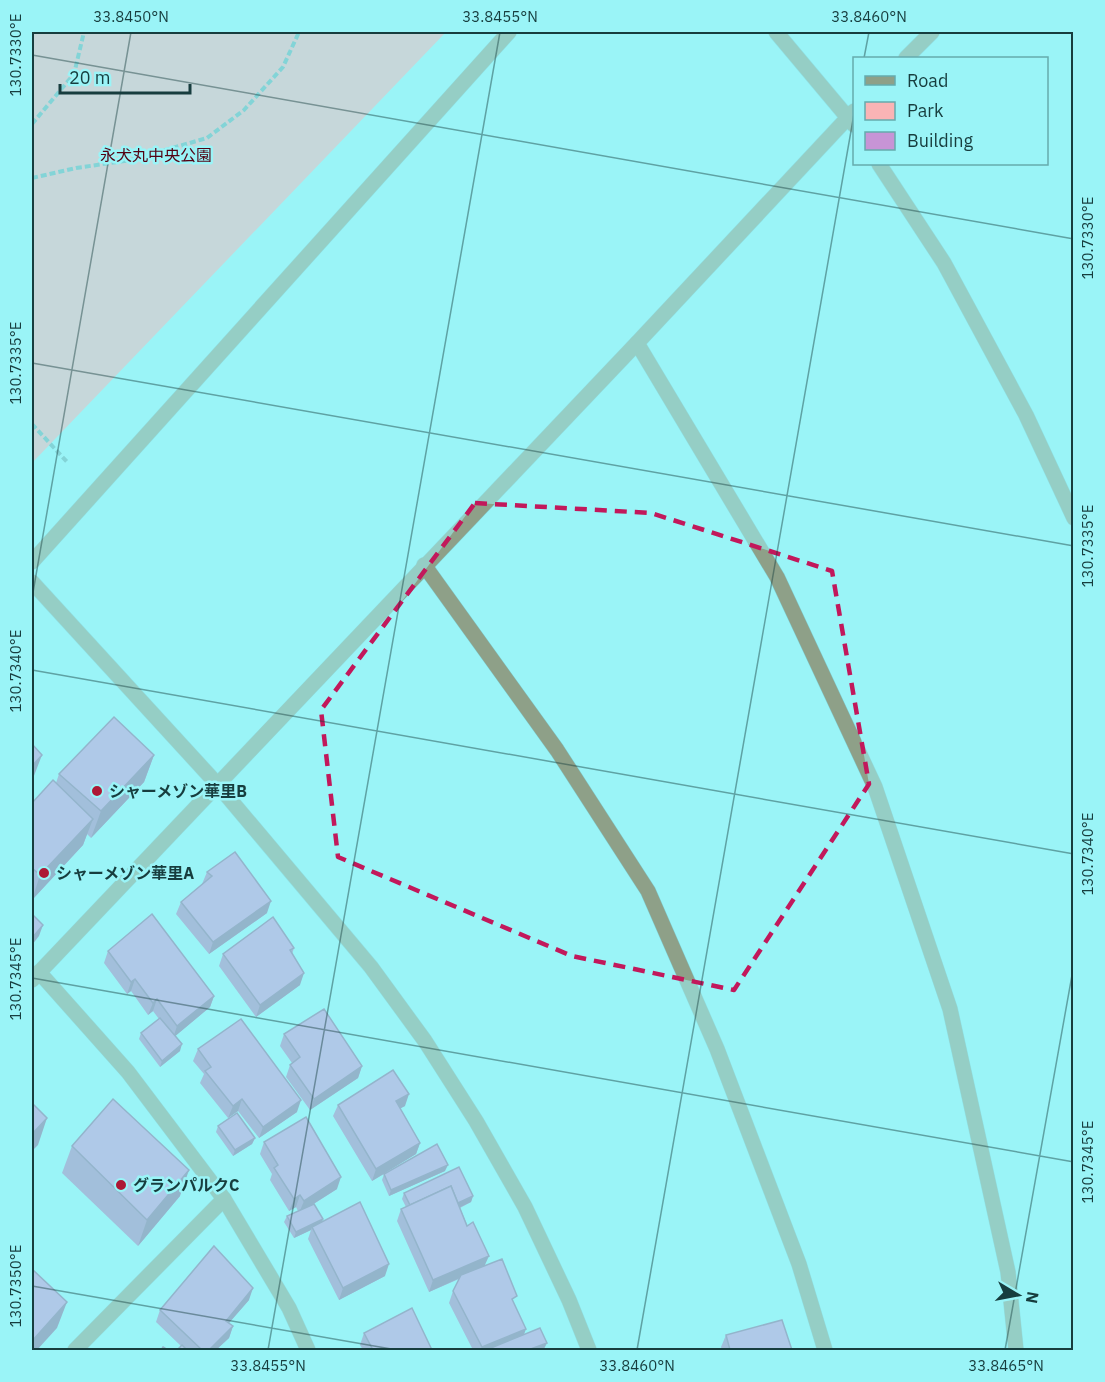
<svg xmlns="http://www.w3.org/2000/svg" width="1105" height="1382" font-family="'IBM Plex Sans','Noto Sans JP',sans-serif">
  <rect width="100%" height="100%" fill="#9af4f7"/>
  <polygon fill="#fab4b5" points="32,32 446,32 32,463"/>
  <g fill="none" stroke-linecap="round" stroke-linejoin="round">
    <defs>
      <g id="minor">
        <polyline points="906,58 932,32"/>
        <polyline points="637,343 777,577 875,787 950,1009 1008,1272 1016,1350"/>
        <polyline points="424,565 557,750 648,891 717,1049 799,1264 825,1350"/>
        <polyline points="32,582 217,784 371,967 425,1041 476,1121 525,1207 569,1300 589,1350"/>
        <polyline points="39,972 128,1072 224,1199 289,1308 308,1350"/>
        <polyline points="32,980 637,343 854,111"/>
        <polyline points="75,1350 224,1199"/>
      </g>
      <g id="tertiary">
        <polyline points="776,32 854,125"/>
        <polyline points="879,164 944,263 1026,415 1074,518"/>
        <polyline points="32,562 509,32"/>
      </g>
    </defs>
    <use href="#minor" stroke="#80cfd2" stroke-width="16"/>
    <use href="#tertiary" stroke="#80cfd2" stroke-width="16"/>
    <g stroke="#67adaf" stroke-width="4" stroke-dasharray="6 3" stroke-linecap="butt">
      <polyline points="32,124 74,74 84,32"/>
      <polyline points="32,178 76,168 131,160 207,138 244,110 283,67 299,32"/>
      <polyline points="32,424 68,463"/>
    </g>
    <use href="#minor" stroke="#8ea088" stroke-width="15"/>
    <use href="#tertiary" stroke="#8ea088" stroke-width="15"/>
  </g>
  <g fill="#ab7fb8">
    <polygon points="154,755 144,782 91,838 87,834 83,845 32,900 32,803 56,783 59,774"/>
    <polygon points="207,872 267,913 209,954 176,914 181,902 202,884"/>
    <polygon points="294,948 292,954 300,985 256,1017 219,966 223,954"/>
    <polygon points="108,951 214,996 210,1007 175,1036 180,1051 160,1067 139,1039 141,1033 159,1019 153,1011 148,1015 131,991 127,994 104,963"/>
    <polygon points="284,1034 362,1066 358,1078 310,1110 286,1077 290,1065 292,1063 280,1046"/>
    <polygon points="198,1049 297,1112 259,1138 238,1111 228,1118 200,1083 204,1074 193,1061"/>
    <polygon points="338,1105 405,1106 400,1108 420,1143 416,1154 386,1172 445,1171 389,1196 382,1180 384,1174 372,1181 333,1116"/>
    <polygon points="218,1126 255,1138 252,1144 233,1156 216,1132"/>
    <polygon points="264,1142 337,1189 312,1205 323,1219 322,1222 385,1276 339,1300 308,1239 311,1230 294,1238 284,1222 287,1216 298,1211 296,1207 289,1211 270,1180 272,1174 260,1154"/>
    <polygon points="72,1146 180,1196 138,1246 62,1173"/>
    <polygon points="404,1193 473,1196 471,1202 460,1208 485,1266 514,1304 524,1335 544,1349 542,1350 473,1350 449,1303 453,1291 459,1279 429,1292 397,1221 401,1209 406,1207 402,1199"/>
    <polygon points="249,1300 229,1323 233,1326 229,1338 216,1350 177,1350 181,1346 156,1322 160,1310"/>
    <polygon points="364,1333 432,1350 363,1350 360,1345"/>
    <polygon points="726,1335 792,1350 722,1350 721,1347"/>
  </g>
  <g fill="#8b6896">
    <polygon points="42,755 32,781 32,782 32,766"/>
    <polygon points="154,755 144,782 91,838 101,811"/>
    <polygon points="93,819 83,845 32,900 40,875"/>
    <polygon points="271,901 267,913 209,954 213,942"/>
    <polygon points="43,925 39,936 32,945 32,938"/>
    <polygon points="304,973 300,985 256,1017 260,1005"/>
    <polygon points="135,979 131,991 127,994 131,982"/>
    <polygon points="214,996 210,1007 173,1038 177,1026"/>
    <polygon points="157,999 153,1011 148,1015 153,1003"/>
    <polygon points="182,1044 180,1051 160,1067 162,1061"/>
    <polygon points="362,1066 358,1078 310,1110 314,1099"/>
    <polygon points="409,1094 405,1106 392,1113 396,1101"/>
    <polygon points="242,1099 238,1111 228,1118 233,1106"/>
    <polygon points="301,1100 297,1112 259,1138 263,1127"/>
    <polygon points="47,1118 38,1145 32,1151 32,1134"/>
    <polygon points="255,1138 252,1144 233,1156 235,1150"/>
    <polygon points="420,1143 416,1154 372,1181 376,1169"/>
    <polygon points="448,1165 445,1171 389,1196 391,1190"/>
    <polygon points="189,1170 180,1196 138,1246 147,1220"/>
    <polygon points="341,1177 337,1189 299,1213 304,1201"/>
    <polygon points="300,1195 296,1207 289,1211 294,1199"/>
    <polygon points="473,1196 471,1202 452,1211 454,1205"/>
    <polygon points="323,1219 321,1225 312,1227 311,1230 294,1238 296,1232"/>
    <polygon points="489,1256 484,1267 429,1292 433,1280"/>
    <polygon points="389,1264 385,1276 339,1300 343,1288"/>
    <polygon points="253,1288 249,1300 221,1332 226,1321"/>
    <polygon points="67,1302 57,1328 37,1350 32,1350 32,1341"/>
    <polygon points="233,1326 229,1338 216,1350 209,1350"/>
    <polygon points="526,1329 522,1340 498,1350 481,1350 482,1347"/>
    <polygon points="547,1343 544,1349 542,1350 528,1350"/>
  </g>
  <g fill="#c794d6" stroke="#8b6896" stroke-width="1.5">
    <polygon points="114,717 154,755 101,811 59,774"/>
    <polygon points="32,744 42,755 32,766"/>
    <polygon points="53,780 93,819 40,875 32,868 32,803"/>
    <polygon points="235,852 271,901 213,942 181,902 212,876 207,872"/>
    <polygon points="32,914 43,925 32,938"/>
    <polygon points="152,914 214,996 177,1026 157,999 153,1003 135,979 131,982 108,951"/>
    <polygon points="273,917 294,948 290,950 304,973 260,1005 223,954"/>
    <polygon points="324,1009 362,1066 314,1099 290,1065 300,1057 284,1034"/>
    <polygon points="160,1018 182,1044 162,1061 141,1033"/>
    <polygon points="241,1019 301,1100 263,1127 242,1099 233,1106 205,1071 211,1067 198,1049"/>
    <polygon points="393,1070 409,1094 396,1101 420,1143 376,1169 338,1105"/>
    <polygon points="113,1099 189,1170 147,1220 72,1146"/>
    <polygon points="32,1103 47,1118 32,1134"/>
    <polygon points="237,1113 255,1138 235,1150 218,1126"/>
    <polygon points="306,1117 341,1177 304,1201 300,1195 294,1199 274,1168 278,1165 264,1142"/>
    <polygon points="437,1144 448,1165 391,1190 384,1174"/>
    <polygon points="459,1167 473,1196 458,1203 451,1186 410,1205 404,1193"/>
    <polygon points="451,1186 467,1226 473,1222 489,1256 433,1280 401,1209"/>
    <polygon points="360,1202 389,1264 343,1288 312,1227"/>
    <polygon points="314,1204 323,1219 296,1232 287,1216"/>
    <polygon points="214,1246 253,1288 226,1321 233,1326 209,1350 202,1350 160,1310"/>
    <polygon points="502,1259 517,1296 512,1299 526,1329 482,1347 453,1291 461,1275"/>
    <polygon points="32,1269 67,1302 32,1341"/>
    <polygon points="412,1308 432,1350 373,1350 364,1333"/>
    <polygon points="782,1320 792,1350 730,1350 726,1335"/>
    <polygon points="540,1328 547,1343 528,1350 486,1350"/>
    <polygon points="182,1345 187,1350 177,1350"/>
    <polygon points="163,1347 168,1350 161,1350"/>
  </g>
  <path d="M0 0H1105V1382H0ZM475,503l176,10 181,58 37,213 -135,206 -162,-34 -234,-99 -17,-147z" fill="#9af4f7" fill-opacity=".55" fill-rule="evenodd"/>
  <path fill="none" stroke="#c2185b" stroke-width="4.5" stroke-dasharray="12 8" stroke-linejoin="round" d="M475,503l176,10 181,58 37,213 -135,206 -162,-34 -234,-99 -17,-147z"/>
  <path fill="none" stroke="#173d3e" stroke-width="1.5" stroke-opacity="0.45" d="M32,55l1042,184M864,58l5,-26M32,363l1042,183M32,598l99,-566M32,670l1042,184M32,978l1042,184M32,1286l365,64M268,1350l232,-1318M637,1350l217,-1236M1005,1350l69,-386"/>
  <g fill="#ad1835" stroke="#9af4f7" stroke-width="2">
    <circle cx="97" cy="791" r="6"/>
    <circle cx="44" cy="873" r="6"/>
    <circle cx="121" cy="1185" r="6"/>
  </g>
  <g text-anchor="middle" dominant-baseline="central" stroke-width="5" stroke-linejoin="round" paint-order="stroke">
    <g font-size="16" fill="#530213" stroke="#9af4f7">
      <text x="156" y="155">永犬丸中央公園</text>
    </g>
    <g font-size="16" font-weight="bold" fill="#173d3e" stroke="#9af4f7" text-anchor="start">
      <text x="109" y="791">シャーメゾン華里B</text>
      <text x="56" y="873">シャーメゾン華里A</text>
      <text x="133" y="1185">グランパルクC</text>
    </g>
  </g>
  <rect width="1105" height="1382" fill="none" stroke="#9af4f7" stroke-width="66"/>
  <rect x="853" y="57" width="195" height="108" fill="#9af4f7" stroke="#66abad" stroke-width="1.5"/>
  <rect x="865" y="76" width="30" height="9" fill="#8ea088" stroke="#66abad" stroke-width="1.5"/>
  <text x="907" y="87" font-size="18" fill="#173d3e">Road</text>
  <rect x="865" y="102" width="30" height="18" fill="#fab4b5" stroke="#66abad" stroke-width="1.5"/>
  <text x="907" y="117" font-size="18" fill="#173d3e">Park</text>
  <rect x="865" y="132" width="30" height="18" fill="#c794d6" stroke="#66abad" stroke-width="1.5"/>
  <text x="907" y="147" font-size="18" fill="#173d3e">Building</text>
  <g transform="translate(1018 1295) rotate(100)" stroke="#9af4f7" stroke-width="4.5" paint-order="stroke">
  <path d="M0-4.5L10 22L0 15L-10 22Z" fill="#173d3e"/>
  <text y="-9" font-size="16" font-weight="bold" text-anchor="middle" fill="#173d3e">N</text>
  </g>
  <path d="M60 84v9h130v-9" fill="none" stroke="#173d3e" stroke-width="3"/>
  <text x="69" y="84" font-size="18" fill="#173d3e" stroke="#9af4f7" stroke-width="4.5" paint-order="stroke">20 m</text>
  <rect x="33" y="33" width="1039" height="1316" fill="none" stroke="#173d3e" stroke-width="2"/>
  <g font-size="15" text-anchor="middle" fill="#173d3e">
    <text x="131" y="22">33.8450°N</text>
    <text x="500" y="22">33.8455°N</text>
    <text x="869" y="22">33.8460°N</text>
    <text transform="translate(16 55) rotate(-90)" y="5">130.7330°E</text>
    <text transform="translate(1088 238) rotate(-90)" y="5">130.7330°E</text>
    <text transform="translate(16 363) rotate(-90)" y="5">130.7335°E</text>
    <text transform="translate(1088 546) rotate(-90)" y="5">130.7335°E</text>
    <text transform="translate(16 671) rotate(-90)" y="5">130.7340°E</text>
    <text transform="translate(1088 854) rotate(-90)" y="5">130.7340°E</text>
    <text transform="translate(16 979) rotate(-90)" y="5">130.7345°E</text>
    <text transform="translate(1088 1162) rotate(-90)" y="5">130.7345°E</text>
    <text transform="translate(16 1286) rotate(-90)" y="5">130.7350°E</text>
    <text x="268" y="1371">33.8455°N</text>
    <text x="637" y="1371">33.8460°N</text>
    <text x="1006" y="1371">33.8465°N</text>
  </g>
</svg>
